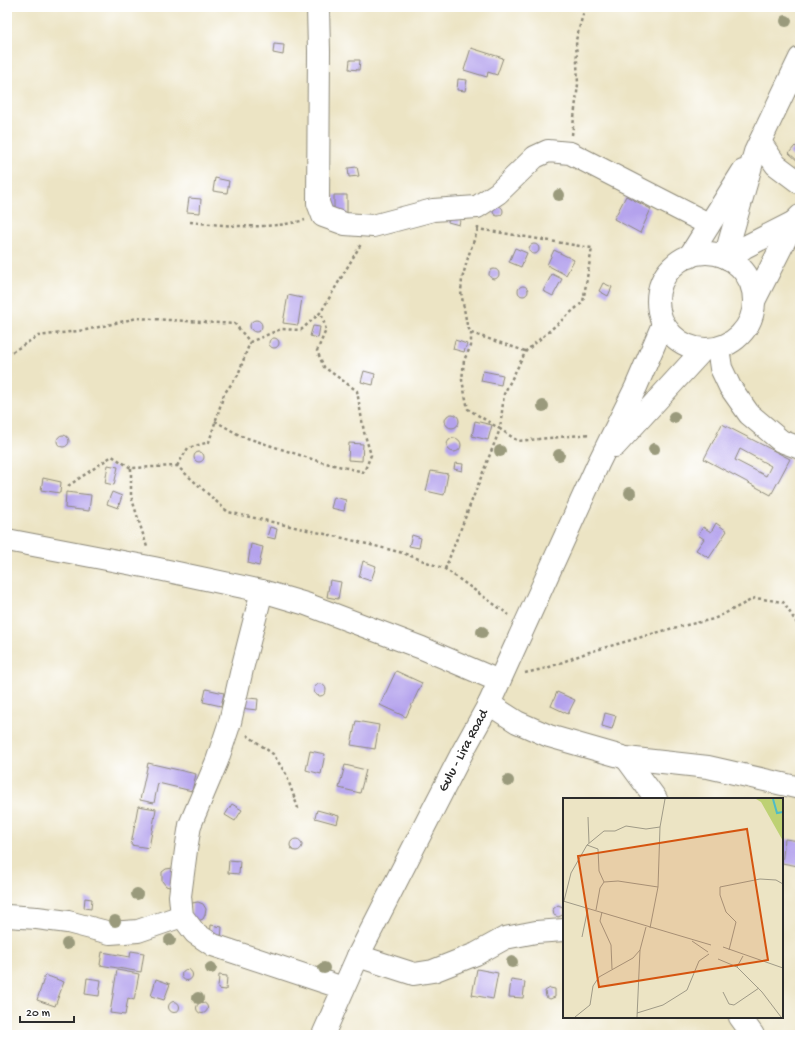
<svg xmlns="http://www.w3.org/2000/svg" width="807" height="1042" font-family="'Gochi Hand',sans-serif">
  <rect width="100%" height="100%" fill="#fff"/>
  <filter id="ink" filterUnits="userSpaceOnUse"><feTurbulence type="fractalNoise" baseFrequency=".025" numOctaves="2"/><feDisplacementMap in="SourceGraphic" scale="8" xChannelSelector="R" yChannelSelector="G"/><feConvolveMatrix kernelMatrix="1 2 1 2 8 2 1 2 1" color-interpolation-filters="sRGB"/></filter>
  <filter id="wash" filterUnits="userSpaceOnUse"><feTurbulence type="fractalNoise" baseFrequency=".012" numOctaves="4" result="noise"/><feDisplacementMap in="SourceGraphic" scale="16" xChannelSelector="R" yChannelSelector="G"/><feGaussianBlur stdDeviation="0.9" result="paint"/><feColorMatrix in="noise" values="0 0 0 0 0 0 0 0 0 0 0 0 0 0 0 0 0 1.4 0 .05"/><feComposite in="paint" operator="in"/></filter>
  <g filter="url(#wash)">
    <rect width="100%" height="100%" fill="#ece4c4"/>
    <g id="blocks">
      <g fill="#b4a2ed" fill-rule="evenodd">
        <polygon points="274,44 284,45 283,55 273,53"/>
        <polygon points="471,48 503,58 497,75 488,72 487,77 464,70"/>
        <polygon points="350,60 360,60 359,70 349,69"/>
        <polygon points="458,79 467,80 465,91 457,90"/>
        <polygon points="795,146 800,150 800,163 789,153"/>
        <polygon points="357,167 359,176 349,177 348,168"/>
        <polygon points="215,178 229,181 227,193 213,191"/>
        <polygon points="334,195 347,195 347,215 334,216"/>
        <polygon points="626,196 651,209 640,233 614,219"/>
        <polygon points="189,198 201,199 200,213 187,212"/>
        <circle cx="498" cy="211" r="5"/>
        <polygon points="450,213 461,216 459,225 448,222"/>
        <circle cx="534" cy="249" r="5"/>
        <polygon points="515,248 527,253 521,267 509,262"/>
        <polygon points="554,250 574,260 566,275 547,265"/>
        <circle cx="494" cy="274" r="5"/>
        <polygon points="552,274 562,279 553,296 543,291"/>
        <polygon points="603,283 612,287 608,296 599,291"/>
        <circle cx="523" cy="291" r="5"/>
        <polygon points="288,295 302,298 298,325 283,323"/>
        <circle cx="256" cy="326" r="6"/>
        <polygon points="313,326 320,327 318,338 310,336"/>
        <circle cx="274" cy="343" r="5"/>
        <polygon points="455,340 467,344 464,352 453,349"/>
        <polygon points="364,371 375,374 373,385 361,382"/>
        <polygon points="483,371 503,375 501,385 481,381"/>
        <circle cx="452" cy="421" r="7"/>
        <polygon points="475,421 492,425 488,440 472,436"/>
        <path d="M722,424l68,35 -19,36 -67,-36zM740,449l31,17 -5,10 -31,-16z"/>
        <circle cx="63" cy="441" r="6"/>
        <circle cx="454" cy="445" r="7"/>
        <polygon points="349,443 363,444 362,461 348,460"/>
        <circle cx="199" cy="457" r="5"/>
        <polygon points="455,463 463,464 462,471 454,469"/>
        <polygon points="108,465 118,467 114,485 105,483"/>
        <polygon points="431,471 448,474 444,495 426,491"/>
        <polygon points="43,478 61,482 60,493 41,490"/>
        <polygon points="66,492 91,495 89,511 65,508"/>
        <polygon points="112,492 122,496 118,508 107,504"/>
        <polygon points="334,497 346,500 344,511 331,508"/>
        <polygon points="716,523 727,531 709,558 696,550 704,539 698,535 703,527 711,532"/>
        <polygon points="270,527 277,529 275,539 267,537"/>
        <polygon points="412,535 421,538 419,548 409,546"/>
        <polygon points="251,544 263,547 259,566 248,563"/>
        <polygon points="363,561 376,566 371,581 359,577"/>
        <polygon points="330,580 341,582 338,599 327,597"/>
        <polygon points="396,671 422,683 406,717 380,705"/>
        <circle cx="320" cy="690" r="6"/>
        <polygon points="206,689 224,693 221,706 203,702"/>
        <polygon points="557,692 575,700 568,714 551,706"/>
        <polygon points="240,697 258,699 257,710 239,708"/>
        <polygon points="605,713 616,716 612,729 602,726"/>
        <polygon points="356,721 379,725 375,749 351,745"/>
        <polygon points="310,751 325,754 321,774 306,770"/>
        <polygon points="148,763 196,774 192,791 158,783 154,803 140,800"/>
        <polygon points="345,765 366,770 360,793 339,788"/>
        <polygon points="232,804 242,810 235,821 225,815"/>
        <polygon points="138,806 156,809 149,848 131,845"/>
        <polygon points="317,810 339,816 337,824 315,818"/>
        <polygon points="785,839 800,841 800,856 798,866 782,863"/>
        <circle cx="296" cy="845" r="6"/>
        <polygon points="229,860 240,861 239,874 228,873"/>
        <polygon points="173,868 173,887 169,887 166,886 162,881 162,872 166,869"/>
        <polygon points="85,898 92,899 91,909 84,908"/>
        <polygon points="198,902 203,904 206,909 205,915 203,919 198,921 191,920 192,903"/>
        <polygon points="558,905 563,907 563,915 558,917 554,915 553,909"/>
        <polygon points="211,925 222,927 221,939 210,938"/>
        <polygon points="131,951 144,953 141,972 100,965 102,952 130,957"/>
        <polygon points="477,969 498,973 493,999 472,995"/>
        <circle cx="187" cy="975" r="5.5"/>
        <polygon points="117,970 139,974 134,1000 128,998 125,1015 110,1013"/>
        <polygon points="45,975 64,982 55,1006 37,1000"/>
        <polygon points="219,975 227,976 226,990 218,989"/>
        <polygon points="87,978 101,980 99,996 85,994"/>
        <polygon points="156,979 170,984 164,1000 151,996"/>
        <polygon points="511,980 525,982 523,998 509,997"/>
        <polygon points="550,988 555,989 555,997 550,999 546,997 545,991"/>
        <circle cx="174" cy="1007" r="5.5"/>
        <circle cx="202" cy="1008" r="5.5"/>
      </g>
    </g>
  </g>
  <g filter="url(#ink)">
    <use href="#blocks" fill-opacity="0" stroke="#8c8878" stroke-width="1"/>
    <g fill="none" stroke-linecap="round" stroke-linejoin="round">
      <defs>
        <g id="street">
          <polyline points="318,7 319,51 318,203 323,216 345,224 373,226 433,210 477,207 498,193 535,157 548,151 570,153 708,224"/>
          <polyline points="718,348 721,368 730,387 749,414 781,441 800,448"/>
          <polyline points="7,540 154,568 262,591 306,604 422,648 499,681"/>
          <polyline points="262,591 242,669 230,722 217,761 190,825 186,850 180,896 182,916 195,933 213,945 343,988"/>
          <polyline points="489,704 517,722 549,736 626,758 708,767 800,788"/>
          <polyline points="626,758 656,799"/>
          <polyline points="7,916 37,918 68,922 110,933 138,931 182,916"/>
          <polyline points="358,956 414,974 433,971 476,954 505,938 536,932 564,930"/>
          <polyline points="740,1017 753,1035"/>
        </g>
        <g id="secondary">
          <polyline points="729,259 745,247 794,222"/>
          <polyline points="754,301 794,222 800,216"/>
        </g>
        <g id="primary">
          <polyline points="760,142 776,165 800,183"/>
          <circle cx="706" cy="301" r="48"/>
          <polyline points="689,257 743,171"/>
          <polyline points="725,257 755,152 800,58"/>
          <polyline points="615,446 703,350"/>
          <polyline points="323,1035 358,956 463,751 489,704 598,464 636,387 663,324"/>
        </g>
      </defs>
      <use href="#street" stroke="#8c8878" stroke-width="24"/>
      <use href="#secondary" stroke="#8c8878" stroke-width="24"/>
      <use href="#primary" stroke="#8c8878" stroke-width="24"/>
      <g stroke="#8c8878" stroke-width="2.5" stroke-dasharray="3 3" stroke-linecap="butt">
        <polyline points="572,135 578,84 576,40 585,7"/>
        <path d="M190,222c38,4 78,8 115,-2"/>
        <polyline points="478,227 478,229 592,248 583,302 526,351 504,394 500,429 518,441 591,434"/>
        <polyline points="478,229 469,254 462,279 461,292 467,325 471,333 525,351"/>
        <polyline points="7,355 38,336 86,330 137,318 235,324 250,342 281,329 301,330 321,312 361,244"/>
        <polyline points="215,421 241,436 321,462 364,472 371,455 364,432 357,391 324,367 317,351 326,330 321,312"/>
        <polyline points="177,466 188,448 209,442 224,394 238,375 250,342"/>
        <polyline points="131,468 131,496 147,547"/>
        <polyline points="68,486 112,456 131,468 177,466 228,512 343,538 403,553 445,569 509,615"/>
        <polyline points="445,569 500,429 468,409 462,380 464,360 471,346 471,333"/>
        <polyline points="800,643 799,672 800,676"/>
        <polyline points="525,673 547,668 586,653 673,628 714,619 755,598 783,602 800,628"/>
        <polyline points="247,735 273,754 286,774 299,811"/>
      </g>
      <use href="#street" stroke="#fff" stroke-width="22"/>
      <use href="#secondary" stroke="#fff" stroke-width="22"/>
      <use href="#primary" stroke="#fff" stroke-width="22"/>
    </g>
    <g fill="#9a9a7c">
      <circle cx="786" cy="21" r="6"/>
      <circle cx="559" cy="195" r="6"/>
      <circle cx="543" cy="406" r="6"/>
      <circle cx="674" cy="417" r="6"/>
      <circle cx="654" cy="449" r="6"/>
      <circle cx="500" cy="451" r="6"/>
      <circle cx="559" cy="455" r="6"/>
      <circle cx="630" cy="493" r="6"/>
      <circle cx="482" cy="632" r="6"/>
      <circle cx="508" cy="781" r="6"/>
      <circle cx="137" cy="894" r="6"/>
      <circle cx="115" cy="921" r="6"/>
      <circle cx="170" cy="940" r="6"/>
      <circle cx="67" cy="944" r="6"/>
      <circle cx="512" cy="962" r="6"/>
      <circle cx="211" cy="968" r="6"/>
      <circle cx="324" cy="968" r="6"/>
      <circle cx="198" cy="998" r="6"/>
    </g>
  </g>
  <g text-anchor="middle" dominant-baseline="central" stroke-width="4" stroke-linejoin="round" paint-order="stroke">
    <g font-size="14" fill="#2b2b2b" stroke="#fff">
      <text transform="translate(464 751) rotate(-62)">Gulu - Lira Road</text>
    </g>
  </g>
  <g transform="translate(563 798)">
    <rect width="220" height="220" fill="#ece4c4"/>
    <path d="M193,1h27v42l-22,-39z" fill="#bed174"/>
    <path fill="none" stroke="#4ebcc7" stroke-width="2" d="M210,1l4,14 6,-1"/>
    <path fill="none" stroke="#9f9a87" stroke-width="1" d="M25,19l1,26M24,47l17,-14h11l11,-5 20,3 14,-2M0,103l148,44M1,103l7,-28 16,-28 11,4 1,22 5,11M33,112l4,-22 4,-6 14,-1 40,6M39,114l-2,9 11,24 1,24M87,130l8,-41 2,-60 5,-28M19,139l6,-29M129,143l16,11M160,149l60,21M166,152l7,-28 -10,-10 -6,-17v-8l40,-8 16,1 7,4M155,161l19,8 25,25 19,25M174,169l6,-11M160,194l6,12 5,1 25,-17M74,215l26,-8 24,-15 12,-29 10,-7M12,219l15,-12 3,-19 6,-9 34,-19 7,-8M74,219l3,-67 6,-23"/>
    <path fill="#d5540f" fill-opacity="0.15" stroke="#d5540f" stroke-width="2" d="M184,31l21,131 -169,27 -21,-131z"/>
    <rect width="220" height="220" fill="none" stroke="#2b2b2b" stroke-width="2"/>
  </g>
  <rect width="807" height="1042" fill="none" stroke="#fff" stroke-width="24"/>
  <path d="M20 1016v6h54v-6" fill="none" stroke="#2b2b2b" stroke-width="2"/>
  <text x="26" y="1016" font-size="12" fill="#2b2b2b" stroke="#ffffff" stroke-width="3" paint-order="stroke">20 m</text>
</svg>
